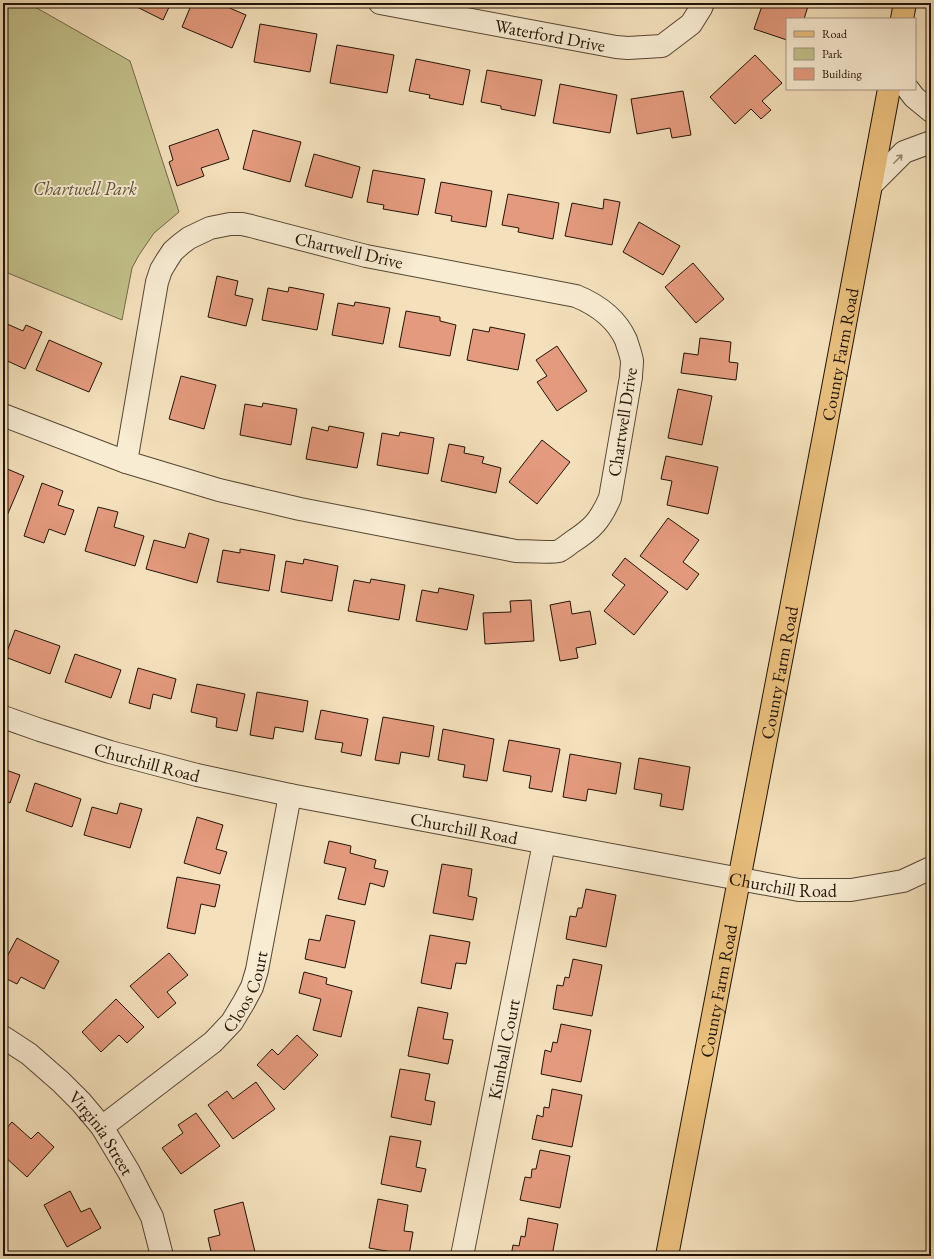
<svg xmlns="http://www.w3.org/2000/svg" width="934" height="1259" font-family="'EB Garamond',serif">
  <rect width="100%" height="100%" fill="#f4e1bc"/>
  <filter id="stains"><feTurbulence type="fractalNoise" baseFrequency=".005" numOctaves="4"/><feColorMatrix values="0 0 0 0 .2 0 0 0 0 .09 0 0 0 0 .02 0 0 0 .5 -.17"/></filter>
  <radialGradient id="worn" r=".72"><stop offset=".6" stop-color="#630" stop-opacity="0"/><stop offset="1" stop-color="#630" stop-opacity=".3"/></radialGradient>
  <polygon fill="#c3c18b" stroke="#726a48" points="3,3 28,3 130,61 179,212 154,233 139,255 132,268 122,320 3,271"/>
  <g fill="#e49a7e" stroke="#211405">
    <polygon points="129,3 171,3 163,20"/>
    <polygon points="192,3 218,3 246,15 232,48 182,27"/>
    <polygon points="763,3 809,3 804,19 787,19 787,40 754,29"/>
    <polygon points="260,24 317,34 310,72 254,62"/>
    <polygon points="337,45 394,55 387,93 330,83"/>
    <polygon points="755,55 782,83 762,101 771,110 761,119 751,109 735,124 710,97"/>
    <polygon points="416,59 470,70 463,105 429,98 430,95 409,91"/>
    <polygon points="487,70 542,80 535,116 501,109 501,106 481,102"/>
    <polygon points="560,84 617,95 610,133 553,123"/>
    <polygon points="683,91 691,135 672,138 670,128 637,134 631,99"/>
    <polygon points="218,129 229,159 201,168 204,176 177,186 169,162 173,160 169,146"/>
    <polygon points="253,130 301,142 290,182 243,169"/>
    <polygon points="314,154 360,167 352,198 305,186"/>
    <polygon points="373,170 425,179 418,215 383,209 384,205 367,202"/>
    <polygon points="441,182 492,191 486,227 451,221 452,216 435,213"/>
    <polygon points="508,194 559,203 553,239 518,232 519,228 502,225"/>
    <polygon points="604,199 620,202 612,245 565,236 572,203 603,209"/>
    <polygon points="639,222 680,246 663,275 623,252"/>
    <polygon points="693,263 724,299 696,323 665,287"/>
    <polygon points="217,276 238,281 235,295 253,299 246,326 208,317"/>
    <polygon points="289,287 324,294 317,330 262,320 268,288 288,292"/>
    <polygon points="355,302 390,308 383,344 332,335 338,303 354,306"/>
    <polygon points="406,311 440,317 440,321 456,325 450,356 399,347"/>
    <polygon points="5,323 23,331 26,325 42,332 25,369 3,359 3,328"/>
    <polygon points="490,327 525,334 518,370 467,360 473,329 489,332"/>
    <polygon points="700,338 731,342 729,362 738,363 736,380 681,373 684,353 698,355"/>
    <polygon points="49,340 102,363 89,392 36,370"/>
    <polygon points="557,346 587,391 557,411 537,382 547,376 536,360"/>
    <polygon points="181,376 216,385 204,429 169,419"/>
    <polygon points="678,389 712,396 702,445 668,438"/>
    <polygon points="263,403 297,409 291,445 240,435 245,404 262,407"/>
    <polygon points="329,426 364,433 357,468 306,459 312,427 328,431"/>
    <polygon points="400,432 434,438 428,474 377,465 382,433 399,436"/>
    <polygon points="542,440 570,462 537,504 509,482"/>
    <polygon points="449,444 465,447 464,453 484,457 482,463 501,468 496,493 441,481"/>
    <polygon points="666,456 718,467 708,514 667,505 672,481 661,479"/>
    <polygon points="5,468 24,476 6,518 3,517 3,472"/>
    <polygon points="42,483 63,491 58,505 74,510 65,535 49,529 44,543 24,536"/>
    <polygon points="98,507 118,512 114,527 144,536 135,566 85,551"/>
    <polygon points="668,518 699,540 683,562 699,574 687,590 640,556"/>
    <polygon points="189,533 209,539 197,583 146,569 154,540 185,548"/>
    <polygon points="240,549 275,555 269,591 217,582 223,550 240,553"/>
    <polygon points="625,558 668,592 634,635 604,611 625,585 612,575"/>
    <polygon points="304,559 338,566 332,601 281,592 286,561 303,564"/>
    <polygon points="371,579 405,585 399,620 348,611 354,580 370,583"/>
    <polygon points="439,588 474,595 467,630 416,621 422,590 438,593"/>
    <polygon points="531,600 534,641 485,644 483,613 511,612 510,601"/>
    <polygon points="570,601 572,614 590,611 596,644 576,648 578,658 560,661 550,605"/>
    <polygon points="15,630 60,646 50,674 5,657"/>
    <polygon points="75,654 121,670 111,698 65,682"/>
    <polygon points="138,668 176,679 171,699 153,694 150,709 129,703"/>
    <polygon points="197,684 245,694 237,731 216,727 217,718 191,712"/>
    <polygon points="257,692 308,701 303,732 275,727 273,739 250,735"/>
    <polygon points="321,710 368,719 361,756 341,752 343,743 315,739"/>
    <polygon points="383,717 434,726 429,757 401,752 399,764 375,760"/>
    <polygon points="443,729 494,739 487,781 463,777 465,765 438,760"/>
    <polygon points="509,740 560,749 552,792 529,788 531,776 503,771"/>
    <polygon points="570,754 621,763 616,794 588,789 586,801 563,797"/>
    <polygon points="639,758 690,767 683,810 660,806 662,794 634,789"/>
    <polygon points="3,769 20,775 10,803 3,800"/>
    <polygon points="35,783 81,799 72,827 26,811"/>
    <polygon points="120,803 142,809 130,848 84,835 92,807 117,814"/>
    <polygon points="197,817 223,825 216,849 227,852 220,874 184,863"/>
    <polygon points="329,841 351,846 350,853 376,860 374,868 388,871 384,887 370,883 365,905 338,899 346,868 324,863"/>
    <polygon points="442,864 472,869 468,896 477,898 473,920 433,913"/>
    <polygon points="177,877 220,885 215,907 201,904 195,934 167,928"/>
    <polygon points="586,889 616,895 606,947 566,939 570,916 576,917 578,908 582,908"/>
    <polygon points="326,915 355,921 345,968 305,959 309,939 320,941"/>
    <polygon points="430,935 470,942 466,964 456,963 451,989 421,983"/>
    <polygon points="17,938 59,961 44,989 21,977 17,984 3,977 3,964"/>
    <polygon points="169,953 188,975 167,992 176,1003 158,1018 130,986"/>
    <polygon points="573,959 602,965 592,1016 553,1009 557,985 563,986 565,977 569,978"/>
    <polygon points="304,972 327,978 326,984 352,991 341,1037 313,1030 321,999 299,993"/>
    <polygon points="116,999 144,1027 127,1043 119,1035 101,1052 82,1032"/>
    <polygon points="418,1007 448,1013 443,1039 453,1040 448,1064 408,1056"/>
    <polygon points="561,1024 591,1030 581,1082 541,1074 545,1050 551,1052 553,1042 557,1043"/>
    <polygon points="297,1035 318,1055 284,1090 257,1065 272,1049 278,1055"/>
    <polygon points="400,1069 430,1074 425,1100 435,1102 431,1125 391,1117"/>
    <polygon points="256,1082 275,1109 233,1139 208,1105 227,1091 233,1099"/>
    <polygon points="552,1089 582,1095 572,1147 532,1139 537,1115 543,1117 544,1107 549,1108"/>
    <polygon points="196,1113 220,1146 181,1174 162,1148 183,1133 178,1125"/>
    <polygon points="12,1122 31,1139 38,1132 54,1147 27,1177 3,1155 3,1132"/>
    <polygon points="390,1136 421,1141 416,1167 426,1169 421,1192 381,1184"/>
    <polygon points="540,1150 570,1156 560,1208 520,1200 525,1177 531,1178 532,1169 536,1169"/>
    <polygon points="70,1191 81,1212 90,1208 101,1228 67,1247 44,1205"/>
    <polygon points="378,1199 408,1205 404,1231 413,1232 409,1255 369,1248"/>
    <polygon points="243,1202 255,1252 239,1256 212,1256 208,1238 220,1235 214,1210"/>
    <polygon points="528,1218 558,1224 552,1256 511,1256 513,1245 519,1246 521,1236 525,1237"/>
  </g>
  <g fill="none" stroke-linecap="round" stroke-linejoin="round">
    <defs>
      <g id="minor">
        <path id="s1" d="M380,3l236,44 12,1 34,-2 29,-22 10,-16 2,-5"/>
        <polyline points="908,89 914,97 931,111"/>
        <polyline points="871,185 904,152 931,142"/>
        <path d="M230,224h12l9,2 115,30 210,40c22,9 40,22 50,44 2,7 5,14 6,21 0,5 -1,11 -1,16l-21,121c-10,23 -18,31 -38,44 -4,3 -9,7 -13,9 -7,2 -35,0 -43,0l-216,-42 -81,-19 -93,-28 31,-180 4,-12 6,-10 6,-9 8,-7 8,-6 21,-10z"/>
        <polyline points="3,415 126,462"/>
        <path id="s2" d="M3,717l37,13 70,22 87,23 93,20 509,95h52l52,-9 28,-13"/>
        <path id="s3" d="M3,1037l26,17 32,28 20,20 21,25 27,45 23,45 10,39"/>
        <path id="s4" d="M102,1127l111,-85 19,-20 12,-20 8,-15 5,-17 33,-175"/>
        <path id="s5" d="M462,1256l82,-413"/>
      </g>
      <g id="major">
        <polyline points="902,19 905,3"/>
        <path id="s6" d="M667,1256l157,-820 65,-347"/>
      </g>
    </defs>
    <use href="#minor" stroke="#564733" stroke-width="24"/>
    <use href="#major" stroke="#211405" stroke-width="24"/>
    <use href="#minor" stroke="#f8ecd3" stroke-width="22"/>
    <use href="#major" stroke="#eac07e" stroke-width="22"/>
  </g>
  <defs><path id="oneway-shaft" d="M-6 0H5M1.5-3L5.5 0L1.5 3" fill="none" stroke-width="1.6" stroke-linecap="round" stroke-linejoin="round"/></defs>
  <use stroke="#978b76" href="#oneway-shaft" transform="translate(898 159) rotate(-45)"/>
  <g text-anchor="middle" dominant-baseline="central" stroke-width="4" stroke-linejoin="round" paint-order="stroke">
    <g font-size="18" fill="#211405" stroke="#f8ecd3">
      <text stroke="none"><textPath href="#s1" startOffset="173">Waterford Drive</textPath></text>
      <text transform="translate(349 250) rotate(13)">Chartwell Drive</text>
      <text stroke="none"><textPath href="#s6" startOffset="918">County Farm Road</textPath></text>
      <text transform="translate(622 422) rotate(-81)">Chartwell Drive</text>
      <text stroke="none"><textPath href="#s6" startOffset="594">County Farm Road</textPath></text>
      <text stroke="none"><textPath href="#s2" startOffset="151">Churchill Road</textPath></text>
      <text stroke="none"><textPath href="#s2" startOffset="475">Churchill Road</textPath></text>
      <text stroke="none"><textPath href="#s2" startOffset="799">Churchill Road</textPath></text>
      <text stroke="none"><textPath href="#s4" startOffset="201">Cloos Court</textPath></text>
      <text stroke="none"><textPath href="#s6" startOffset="270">County Farm Road</textPath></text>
      <text stroke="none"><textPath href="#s5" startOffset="211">Kimball Court</textPath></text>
      <text stroke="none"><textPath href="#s3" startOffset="139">Virginia Street</textPath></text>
    </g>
    <g font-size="18" font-style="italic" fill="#5a5134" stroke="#f8ecd3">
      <text x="85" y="188">Chartwell Park</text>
    </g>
  </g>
  <rect width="934" height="1259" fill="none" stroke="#f4e1bc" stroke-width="16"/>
  <rect x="4" y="4" width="926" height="1251" fill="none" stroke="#211405" stroke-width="2"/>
  <rect x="8" y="8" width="918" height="1243" fill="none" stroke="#211405"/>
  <rect x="786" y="18" width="130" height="72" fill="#f8ecd3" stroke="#a29681"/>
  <rect x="794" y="31" width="20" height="6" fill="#eac07e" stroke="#a29681"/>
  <text x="822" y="38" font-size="12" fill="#211405">Road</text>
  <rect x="794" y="48" width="20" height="12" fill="#c3c18b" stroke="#a29681"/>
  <text x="822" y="58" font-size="12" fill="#211405">Park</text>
  <rect x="794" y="68" width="20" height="12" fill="#e49a7e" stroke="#a29681"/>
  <text x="822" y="78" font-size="12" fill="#211405">Building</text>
  <rect width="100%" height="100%" filter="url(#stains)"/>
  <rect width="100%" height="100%" fill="url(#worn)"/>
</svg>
